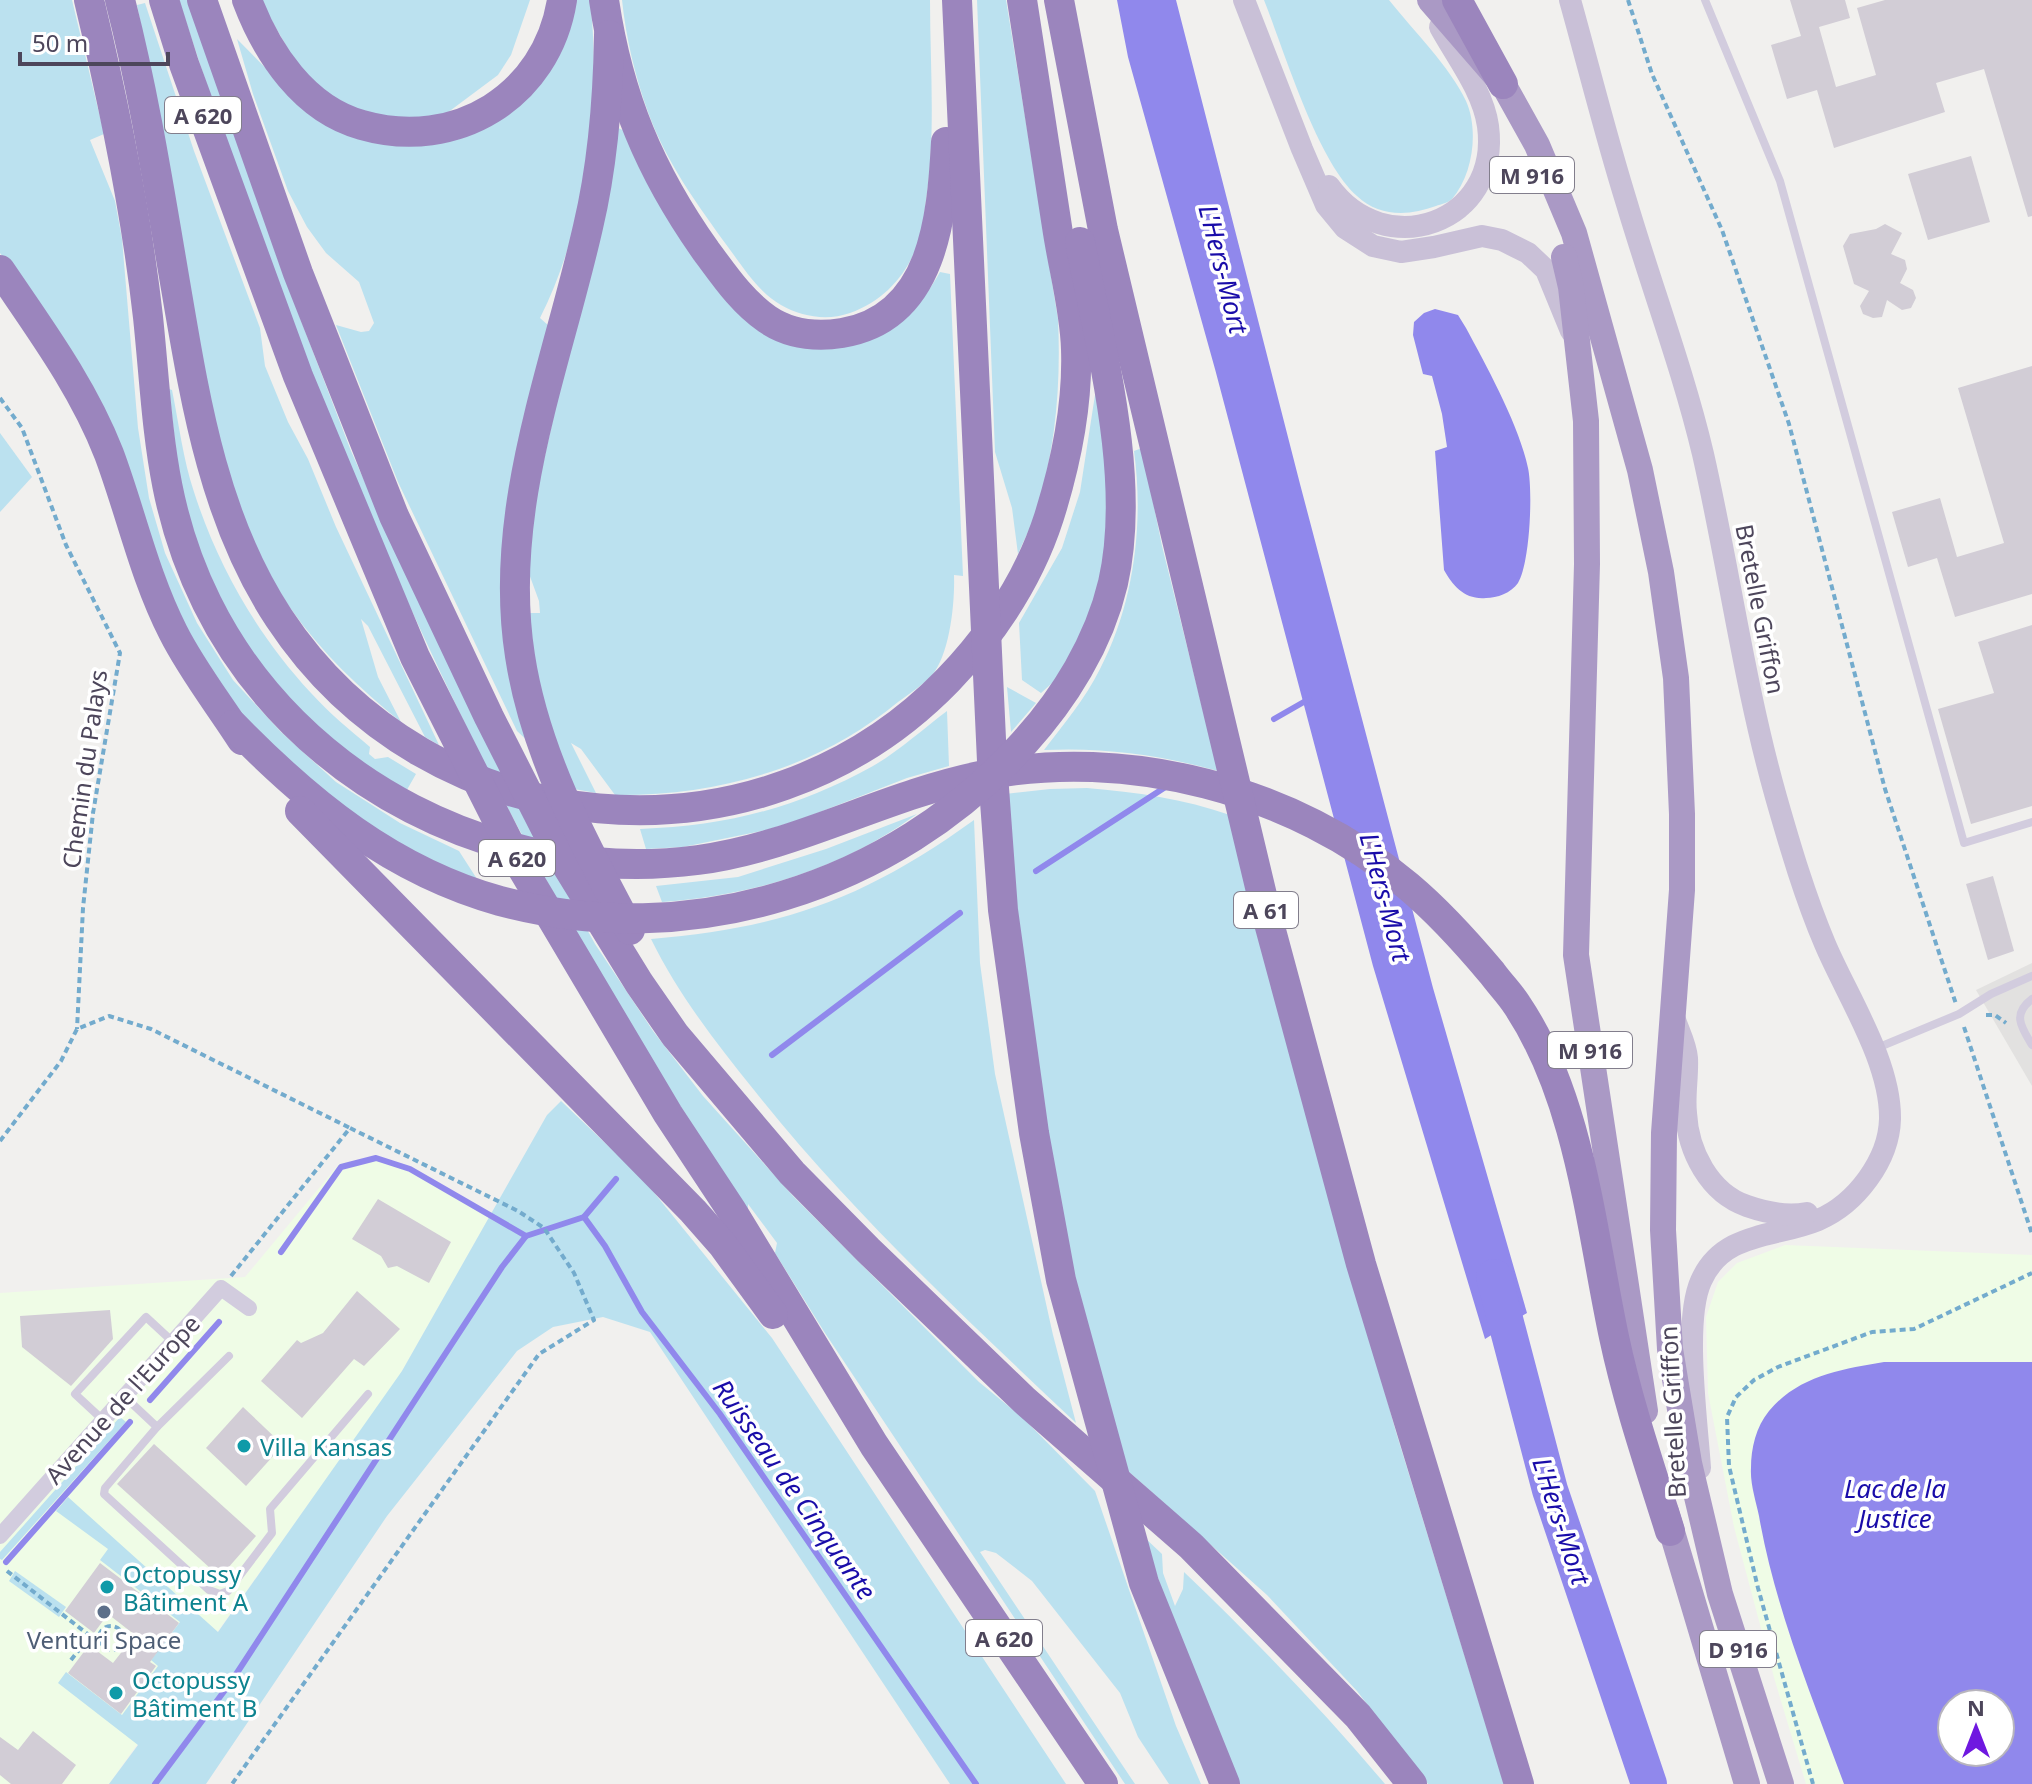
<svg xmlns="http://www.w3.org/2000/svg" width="2032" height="1784" font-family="'Noto Sans',sans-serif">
  <rect width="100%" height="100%" fill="#f1f0ee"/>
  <g fill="#effce6" fill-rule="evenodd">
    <polygon points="379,1156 492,1212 398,1378 109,1784 0,1784 0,1293 245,1277 339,1164"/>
    <path d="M1785,1245l247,10v529h-226l-31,-103 -41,-154 -26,-134 -2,-76 12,-35 19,-19zM1952,1704h48v48h-48z"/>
  </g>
  <polygon fill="#e2e1e0" points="2032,963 2032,1086 1976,990"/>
  <g fill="#bbe1ef">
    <polygon points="0,0 72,0 104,134 90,140 115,201 122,239 138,428 149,498 165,553 197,623 233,680 281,732 336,782 400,823 459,851 477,879 429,860 334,804 250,726 186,634 76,357 0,253"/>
    <path d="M179,0h10l90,263 72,188 34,76 143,295 67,122 58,87 50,65 90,100 186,186 44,36 72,73 81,235 25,58h-32l-31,-47 -18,-44 -88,-112 -36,-28 -11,-3 -5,2 155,232h-10l-300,-451 -50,-80 2,-10 -29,-39v11c-78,-126 -159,-252 -228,-384 -140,-264 -249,-546 -341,-831z"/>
    <polygon points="260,0 530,0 511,55 498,75 443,116 411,121 373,116 332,99 300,70"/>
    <path d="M570,0h20c12,101 -4,228 -50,318l9,8 -27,98 11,322 -16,-15 -119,-249 -62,-157 25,7 8,-1 5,-8 -15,-41 -33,-29 -19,-26 -19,-36 -35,-97 -16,-55 64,65 176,23z"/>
    <path d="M622,0h308c0,66 6,134 -4,200 -2,13 -2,29 -7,41 -12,34 -35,60 -69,72 -23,8 -48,4 -69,-8 -23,-13 -38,-38 -53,-58 -31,-43 -62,-85 -80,-135 -13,-36 -22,-74 -26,-112z"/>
    <path d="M977,0h29l52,319c3,64 -2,128 -21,190 -4,15 -13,30 -19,45l-6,-46 -17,-56z"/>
    <path d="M1264,0h125c23,29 62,68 77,101 13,29 7,74 -14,98 -4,4 -11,5 -16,7 -27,10 -57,11 -79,-10 -40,-36 -72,-143 -93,-196z"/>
    <path d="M145,3l49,148 66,177 5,38 23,56 20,37 28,68 103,218 -14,-8 -57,-111 -7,-7 17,58 23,45c-41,-33 -79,-69 -110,-113 -72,-105 -87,-242 -108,-365 -14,-79 -30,-159 -46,-239z"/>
    <path d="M618,128l7,3 103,168 144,38c35,-17 49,-32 68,-65l10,2 13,302 -9,-1c1,27 -4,79 -22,100 -9,10 -23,19 -34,27 -80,66 -180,94 -283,93l-34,-46 -10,-6 25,50 -22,-4 -35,-94 -13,-82h14l-1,-12 -11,-30 -3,-26z"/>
    <path d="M169,389l3,1c7,34 11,69 22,102 24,75 64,144 117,201 18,20 39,37 59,54l-1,7 6,5 13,-2 28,17 -12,21 -41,-27 -82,-75 -51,-72 -47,-108z"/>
    <polygon points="1095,395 1099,395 1111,511 1099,599 1061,675 1041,693 1022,680 1019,623 1062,548 1080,492"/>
    <polygon points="0,433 32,477 0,512"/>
    <path d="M1142,448l20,98 56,225c-57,-16 -115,-24 -174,-21 20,-26 41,-51 56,-81 34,-65 44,-146 34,-218z"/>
    <polygon points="1007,687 1036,703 1011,732"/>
    <path d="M947,711l2,55 -42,12 -105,41 -36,11 -83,17 -37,2 -6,-20c86,-3 157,-21 233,-63 26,-15 50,-37 74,-55z"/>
    <path d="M1087,788c49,4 97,11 143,27l67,263 99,354 108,352h-76l-71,-93 -90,-96 -148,-132 -34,-131 -46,-224 -34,-314 45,-5z"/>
    <path d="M917,814c-75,55 -163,81 -255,88l-6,-16 82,-9 88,-28z"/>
    <path d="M974,820l6,143 15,111 58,261 23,88c-112,-106 -226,-212 -322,-333 -38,-47 -76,-96 -103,-151 133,-11 215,-41 323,-119z"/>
    <polygon points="561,1101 643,1179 772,1338 1066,1784 950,1784 650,1332 603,1317 553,1327 517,1351 387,1516 206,1784 109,1784 138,1745 58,1683 66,1672 122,1715 158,1666 151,1660 180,1622 100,1560 108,1549 56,1511 68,1497 218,1632 402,1371 547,1115"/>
    <polygon points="120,1417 126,1422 2,1560 0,1559 0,1552"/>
    <path d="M1144,1537l18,17 1,19 12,33 8,-17 1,-17c71,68 138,137 201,212h-149l-51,-127z"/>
    <polygon points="15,1571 66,1607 59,1617 9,1581"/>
  </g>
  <g fill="#9088ec" fill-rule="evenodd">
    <polygon points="1117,0 1176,0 1300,484 1433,988 1527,1313 1485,1339 1373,966 1215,369 1128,57"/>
    <path d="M1435,309l23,6 8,13c21,39 53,97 62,140 5,23 2,95 -10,115 -7,10 -21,15 -32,15 -21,2 -33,-12 -42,-28l-9,-119 12,-4 -5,-33 -10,-38 -9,-2 -10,-39 1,-13 10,-9z"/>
    <path d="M1884,1362h148v422h-188c-32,-87 -69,-176 -85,-268 -3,-15 -9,-32 -8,-48 0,-20 5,-41 18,-57 29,-35 73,-42 115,-49zM1952,1704h48v48h-48z"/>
  </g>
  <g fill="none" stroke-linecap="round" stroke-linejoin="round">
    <g stroke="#9088ec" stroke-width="6">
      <polyline points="1274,719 1309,699"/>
      <polyline points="1036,871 1167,786"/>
      <polyline points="772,1055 960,913"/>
      <polyline points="584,1217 605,1246 642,1312 720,1414 976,1784"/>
      <polyline points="281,1252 341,1167 376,1158 410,1169 526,1236"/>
      <polyline points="150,1400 219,1322"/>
      <polyline points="6,1562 130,1422"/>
      <polyline points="155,1784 231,1682 502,1267 526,1236 584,1217 616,1179"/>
    </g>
    <polyline stroke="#9088ec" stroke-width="36" points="1494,1277 1550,1490 1649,1784"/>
  </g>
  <g fill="#d2cdd6">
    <polygon points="1790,0 1845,0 1850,18 1819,27 1836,87 1876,75 1857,8 1885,0 2032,0 2032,216 2028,217 1984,69 1936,83 1945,112 1834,148 1817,90 1787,99 1771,45 1801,36"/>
    <polygon points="1971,156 1990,222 1928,240 1908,174"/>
    <polygon points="1885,224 1902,233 1891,254 1905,260 1907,269 1900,283 1913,290 1916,298 1911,308 1902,310 1887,300 1882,317 1873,318 1863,314 1860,306 1869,291 1854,284 1843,246 1850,234 1876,229"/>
    <polygon points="2032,366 2032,594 1955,617 1937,558 1908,567 1892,512 1940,498 1957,557 2004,543 1958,388"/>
    <polygon points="2032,625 2032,806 1971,824 1938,709 1994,693 1978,642"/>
    <polygon points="1993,876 2014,951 1988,960 1966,884"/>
    <polygon points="378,1199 451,1242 429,1283 397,1266 388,1268 381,1256 352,1239"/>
    <polygon points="357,1291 400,1329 364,1366 354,1359 302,1418 261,1381 297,1340 301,1343 323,1333"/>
    <polygon points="110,1310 113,1339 71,1386 22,1347 20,1316"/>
    <polygon points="243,1407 283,1445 246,1486 206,1448"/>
    <polygon points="154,1444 256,1536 220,1577 117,1484"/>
    <polygon points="100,1563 179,1623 150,1662 156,1666 121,1714 68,1673 89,1645 113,1663 135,1635 108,1614 94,1633 65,1611"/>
    <polygon points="33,1731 76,1765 62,1784 11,1784 0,1775 0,1737 18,1750"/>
  </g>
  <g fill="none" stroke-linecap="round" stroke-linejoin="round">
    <g stroke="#73abcd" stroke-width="4" stroke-dasharray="6 4" stroke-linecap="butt">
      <polyline points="1628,0 1652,74 1722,230 1789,424 1885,789 1956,1004"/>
      <polyline points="0,398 22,428 66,545 120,653 93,813 83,908 77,1029"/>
      <polyline points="1986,1015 1995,1015 2006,1023"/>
      <polyline points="1964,1027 2032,1234"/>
      <polyline points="0,1141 61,1061 77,1029 109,1016 151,1029 350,1128"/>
      <polyline points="231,1276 350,1128 518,1211 544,1228 574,1273 594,1320 539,1354 232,1784"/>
      <polyline points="7,1571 90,1636"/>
      <circle cx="111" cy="1638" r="12"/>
      <polyline points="71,1660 90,1636 100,1638"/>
      <polyline points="1813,1784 1758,1588 1729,1466 1727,1417 1736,1397 1754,1380 1778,1367 1872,1332 1914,1329 2032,1273"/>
    </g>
    <g stroke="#d2ccde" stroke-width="8">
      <polyline points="1705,0 1780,181 1964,843 2032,822"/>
      <path d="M2032,999c-20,15 -11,28 0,46"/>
      <polyline points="1877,1048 1959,1014 1991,994 2032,976"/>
      <polyline points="125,1397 157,1427 105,1488 104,1494 209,1590 220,1594 228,1591 272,1533 270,1509 368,1394"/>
      <polyline points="103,1420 75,1394 146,1317 173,1342"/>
      <polyline points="157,1427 229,1356"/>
    </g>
    <polyline stroke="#d2ccde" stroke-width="16" points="0,1536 221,1288 249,1308"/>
    <g stroke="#c9c0d7" stroke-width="22">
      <polyline points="1244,0 1302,149 1326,205 1345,228 1373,246 1401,252 1434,247 1482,236 1502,240 1528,253 1546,270 1571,331"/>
      <path d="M1570,0c19,68 36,137 57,204 25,84 56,166 76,250 26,114 41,230 73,343 14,49 29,100 49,147 22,52 66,118 65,175 -1,41 -34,85 -72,101 -43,18 -95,11 -117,61 -18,40 -4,140 -1,187"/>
      <path d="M1329,186c56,78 172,37 159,-60 -5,-35 -31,-68 -48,-99"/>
      <path d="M1674,1017c4,13 12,27 13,41 1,18 -3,37 -1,55 2,38 23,80 61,93 20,7 39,11 60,7"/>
    </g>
    <g stroke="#aa99c5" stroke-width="26">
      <polyline points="1430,0 1503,84 1537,145 1574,233 1640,470 1661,572 1676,678 1682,814 1682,890 1664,1133 1663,1230 1670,1349 1689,1463 1720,1594 1781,1784"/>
      <polyline points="1564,257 1571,287 1586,421 1587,564 1576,955 1645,1411"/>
      <polyline points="1666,1512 1747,1784"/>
    </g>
    <g stroke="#9b85bd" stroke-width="30">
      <path d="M89,0c25,104 47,210 59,317 11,106 10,187 59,286 89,180 294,283 491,257 98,-13 185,-64 282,-84 146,-30 315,14 428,110 31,26 58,56 84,87 8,11 18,21 25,32 63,94 74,224 97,332 14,66 36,130 56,194"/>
      <path d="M120,0c25,97 40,195 57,294 19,112 38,227 102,324 151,229 479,258 669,62 45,-47 81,-101 101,-163 17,-54 29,-111 27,-168 -1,-38 -12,-78 -18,-116 -12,-78 -24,-155 -36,-233"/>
      <polyline points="164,0 184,64 298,376 415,657 519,863 668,1114 732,1211 874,1445 1103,1784"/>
      <polyline points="202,0 298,273 394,516 489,717 554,845 639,983 675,1035 792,1173 868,1250 1024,1400 1191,1546 1358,1716 1412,1784"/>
      <path d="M247,0c20,53 57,109 115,125 94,27 185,-29 200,-125"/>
      <path d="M604,0c14,96 46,172 102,251 18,24 35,50 61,68 22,15 49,18 75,14 92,-15 100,-116 104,-191"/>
      <polyline points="957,0 992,761 1003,910 1034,1133 1061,1280 1144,1583 1225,1784"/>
      <polyline points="1059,0 1103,230 1266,912 1361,1264 1519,1784"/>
      <polyline points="1457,0 1503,84"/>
      <path d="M609,35c-1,65 -6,129 -21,192 -32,141 -91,283 -68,429 15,98 64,188 110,274"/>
      <path d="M0,270c40,59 83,117 109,184 22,59 35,121 64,178 19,38 46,72 69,108"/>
      <path d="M233,725c76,78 159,146 267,176 189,51 393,-13 523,-157 41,-45 76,-101 90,-161 24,-105 -13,-237 -33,-341"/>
      <polyline points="300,811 693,1211 722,1244 773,1314"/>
    </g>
  </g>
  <g fill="#0f9aa8" stroke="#fff" stroke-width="3">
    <circle cx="244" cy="1446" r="8"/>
    <circle cx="107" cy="1587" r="8"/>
    <circle cx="116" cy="1693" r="8"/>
  </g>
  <circle fill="#5c6f8a" stroke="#fff" stroke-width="3" cx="104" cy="1612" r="8"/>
  <g text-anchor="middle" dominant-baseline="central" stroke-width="7" stroke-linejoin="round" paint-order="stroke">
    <g fill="#fff" stroke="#827e8c" stroke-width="2">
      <rect x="165" y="97" width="76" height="36" rx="6"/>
      <rect x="1490" y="157" width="84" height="36" rx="6"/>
      <rect x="479" y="840" width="76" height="36" rx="6"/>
      <rect x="1234" y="892" width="64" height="36" rx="6"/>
      <rect x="1548" y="1032" width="84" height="36" rx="6"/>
      <rect x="966" y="1620" width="76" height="36" rx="6"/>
      <rect x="1700" y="1631" width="76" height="36" rx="6"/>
    </g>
    <g font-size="22" font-weight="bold" fill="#4d465b">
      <text x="203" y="115">A 620</text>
      <text x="1532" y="175">M 916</text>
      <text x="517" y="858">A 620</text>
      <text x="1266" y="910">A 61</text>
      <text x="1590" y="1050">M 916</text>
      <text x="1004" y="1638">A 620</text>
      <text x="1738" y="1649">D 916</text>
    </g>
    <g font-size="24" fill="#4d465b" stroke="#fff">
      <text transform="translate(1761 609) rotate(79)">Bretelle Griffon</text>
      <text transform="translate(84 769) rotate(-82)">Chemin du Palays</text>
      <text transform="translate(122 1399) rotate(-48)">Avenue de l'Europe</text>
      <text transform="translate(1672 1412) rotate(-93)">Bretelle Griffon</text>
    </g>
    <g font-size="24" fill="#0d838f" stroke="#fff" text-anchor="start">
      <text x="260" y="1446">Villa Kansas</text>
      <text x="123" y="1573">Octopussy<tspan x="123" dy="28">Bâtiment A</tspan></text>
      <text x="132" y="1679">Octopussy<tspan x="132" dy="28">Bâtiment B</tspan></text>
    </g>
    <g font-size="24" fill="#4e5e75" stroke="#fff">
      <text x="104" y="1639">Venturi Space</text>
    </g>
    <g font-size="26" font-style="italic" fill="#190ca9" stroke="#fff">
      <text transform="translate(1224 269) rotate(76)">L'Hers-Mort</text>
      <text transform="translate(1386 897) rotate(75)">L'Hers-Mort</text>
      <text x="1895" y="1488">Lac de la<tspan x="1895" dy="30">Justice</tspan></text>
      <text transform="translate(795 1489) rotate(55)">Ruisseau de Cinquante</text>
      <text transform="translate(1562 1521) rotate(72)">L'Hers-Mort</text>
    </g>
  </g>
  <g transform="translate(1976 1728)"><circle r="38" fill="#ffffff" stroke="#b8b5bd" stroke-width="2"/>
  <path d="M0-6L14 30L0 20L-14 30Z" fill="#6f18e0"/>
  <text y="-12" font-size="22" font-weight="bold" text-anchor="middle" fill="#4d465b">N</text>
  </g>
  <path d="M20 52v12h148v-12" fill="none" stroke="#4d465b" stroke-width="4"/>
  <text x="32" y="52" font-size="24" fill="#4d465b" stroke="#ffffff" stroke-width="6" paint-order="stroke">50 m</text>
</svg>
